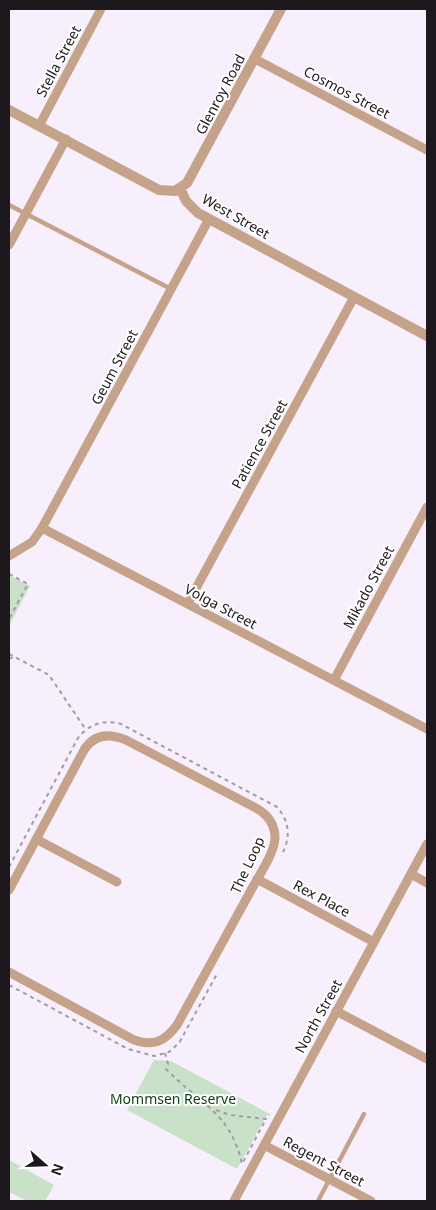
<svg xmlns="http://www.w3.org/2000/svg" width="436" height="1210" font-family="'Noto Sans',sans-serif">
  <rect width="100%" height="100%" fill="#f8effd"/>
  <g fill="#c8e1c8">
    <polygon points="9,575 30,586 9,626"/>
    <polygon points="154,1060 171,1061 268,1113 237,1169 127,1110"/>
    <polygon points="9,1160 54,1185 45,1201 27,1201 9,1192"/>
  </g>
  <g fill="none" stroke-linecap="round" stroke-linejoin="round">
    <g stroke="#a29ba6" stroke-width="2" stroke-dasharray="4 4" stroke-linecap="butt">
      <polyline points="9,574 28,584 9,619"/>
      <polyline points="9,654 49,675 86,730"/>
      <polyline points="9,659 13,657"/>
      <path d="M9,867l69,-129c11,-14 26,-19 43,-14l156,83c13,15 14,31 4,49"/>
      <polyline points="9,985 128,1049 154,1056 169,1052 179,1043 217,974"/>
      <path d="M165,1053l3,11 -2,5c33,34 65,44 76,95l24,-45"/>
      <polyline points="216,1110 230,1115 266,1119 269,1114"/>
    </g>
    <g stroke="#c5a28a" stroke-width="4.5">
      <polyline points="9,205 171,289"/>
      <polyline points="318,1201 364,1114"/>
    </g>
    <g stroke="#c5a28a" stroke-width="9">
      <polyline points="255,59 427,150"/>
      <polyline points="39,126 101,9"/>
      <polyline points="9,245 66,139"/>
      <polyline points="42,528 209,219"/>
      <polyline points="9,556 32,542 42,528 427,729"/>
      <polyline points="188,603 354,297"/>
      <polyline points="334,680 427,507"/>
      <polyline points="36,839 117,882"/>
      <polyline points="411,874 427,883"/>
      <polyline points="257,879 374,942"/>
      <path d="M9,890l75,-140c10,-16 25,-17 42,-10l130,68c12,7 19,16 19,30 0,15 -19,42 -26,56 -24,43 -48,87 -72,131 -12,16 -23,22 -43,15l-125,-68"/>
      <polyline points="336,1011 427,1059"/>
      <polyline points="264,1145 371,1201"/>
      <polyline points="234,1201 427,844"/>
    </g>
    <g stroke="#c5a28a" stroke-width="10">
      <polyline points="9,110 159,190 175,191 187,183 281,9"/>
      <polyline points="181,190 186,201 198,213 427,336"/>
    </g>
  </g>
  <g text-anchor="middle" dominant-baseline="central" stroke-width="4" stroke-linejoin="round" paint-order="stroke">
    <g font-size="14" fill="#1c181d" stroke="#fff">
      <text transform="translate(58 61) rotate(-62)">Stella Street</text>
      <text transform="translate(347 92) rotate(28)">Cosmos Street</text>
      <text transform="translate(220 94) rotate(-62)">Glenroy Road</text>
      <text transform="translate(236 216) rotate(30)">West Street</text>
      <text transform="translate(114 367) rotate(-62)">Geum Street</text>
      <text transform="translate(259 444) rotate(-61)">Patience Street</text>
      <text transform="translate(368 587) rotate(-62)">Mikado Street</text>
      <text transform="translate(221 606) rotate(28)">Volga Street</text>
      <text transform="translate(247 865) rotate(-65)">The Loop</text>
      <text transform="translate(322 898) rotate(28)">Rex Place</text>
      <text transform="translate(318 1016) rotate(-61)">North Street</text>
      <text transform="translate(324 1161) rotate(28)">Regent Street</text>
    </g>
    <g font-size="14" fill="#0b3d13" stroke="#fff">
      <text x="173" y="1098">Mommsen Reserve</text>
    </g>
  </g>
  <rect width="436" height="1210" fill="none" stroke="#1c181d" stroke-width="20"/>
  <g transform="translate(45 1165) rotate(110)" stroke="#ffffff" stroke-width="4" paint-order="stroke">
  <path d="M0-4L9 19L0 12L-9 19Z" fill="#1c181d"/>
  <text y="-8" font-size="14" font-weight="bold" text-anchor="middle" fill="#1c181d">N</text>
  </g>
</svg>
